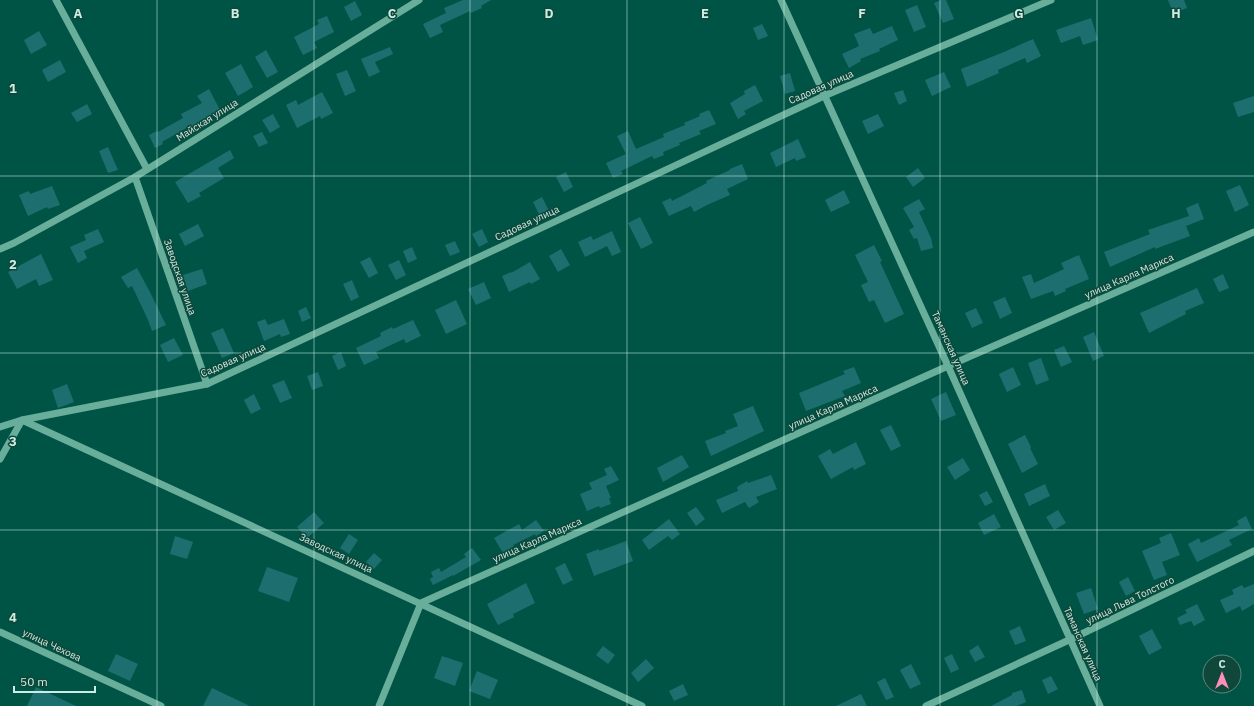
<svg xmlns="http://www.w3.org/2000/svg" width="1254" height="706" font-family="'IBM Plex Sans',sans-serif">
  <rect width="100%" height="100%" fill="#005445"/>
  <g fill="#1d6f6f">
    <polygon points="463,0 491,0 481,6 482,8 471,13 470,11 440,25 443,32 430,38 423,24 446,13 444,8"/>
    <polygon points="941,0 946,0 954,19 943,23 934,3"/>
    <polygon points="1168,0 1184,0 1187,8 1173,13"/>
    <polygon points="355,1 362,15 351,21 344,7"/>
    <polygon points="917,5 926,27 914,32 905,10"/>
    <polygon points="327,16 334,32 314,42 317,48 303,55 294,37 319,24 317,20"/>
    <polygon points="1091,18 1098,40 1083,45 1080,36 1061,43 1056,30"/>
    <polygon points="762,24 768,36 758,40 753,28"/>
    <polygon points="892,26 898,40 879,49 880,51 860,59 861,61 849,68 842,54 859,46 854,34 870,28 873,34"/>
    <polygon points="39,31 47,45 31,54 24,40"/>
    <polygon points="1033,39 1041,56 1027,63 1025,58 998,70 999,73 967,87 961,69 1004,52"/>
    <polygon points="390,47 393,54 375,62 380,72 369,77 361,59"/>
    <polygon points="266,50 278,72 267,78 255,57"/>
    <polygon points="60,60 66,72 48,82 42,70"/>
    <polygon points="241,64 253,87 238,96 225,73"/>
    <polygon points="347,70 356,91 345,96 336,74"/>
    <polygon points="944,72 951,87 932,96 925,80"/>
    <polygon points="790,73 795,91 785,94 780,76"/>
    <polygon points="755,85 763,101 744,111 746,114 738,119 730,103 745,94 744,91"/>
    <polygon points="209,89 220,110 200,121 201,122 189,128 188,127 162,142 163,144 155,148 149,135 157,131 158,132 183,118 181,114 202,103 197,96"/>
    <polygon points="903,90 907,101 899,105 894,93"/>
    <polygon points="322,92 333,113 321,119 320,116 297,128 286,105 296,100 298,105"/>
    <polygon points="1254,96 1254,112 1238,117 1233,103"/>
    <polygon points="87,104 92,114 77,122 71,113"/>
    <polygon points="709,110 716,124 699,131 701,134 679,143 680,145 663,152 664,155 654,159 652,156 621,171 623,174 613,178 606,163 626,154 617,136 628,131 636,149 664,137 663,134 685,125 684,123 700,116 699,114"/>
    <polygon points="273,114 280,127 270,133 262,120"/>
    <polygon points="878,114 884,126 868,134 862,121"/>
    <polygon points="262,132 268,143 259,147 253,136"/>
    <polygon points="798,139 806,157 796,161 795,158 776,167 770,153"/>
    <polygon points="108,147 118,170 108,173 99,151"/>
    <polygon points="230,150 234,158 218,168 224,178 199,193 201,196 188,203 175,182"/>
    <polygon points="742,164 748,179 727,189 730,195 707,205 694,212 691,206 669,216 662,202 671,198 672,201 707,183 706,181 730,170 730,169"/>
    <polygon points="918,168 925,178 913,187 906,177"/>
    <polygon points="566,172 573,187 564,192 556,177"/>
    <polygon points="1240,185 1249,205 1235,212 1226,191"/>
    <polygon points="52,186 60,205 48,209 47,207 28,216 19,195 29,191 30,194"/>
    <polygon points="844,190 850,203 831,212 825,200"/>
    <polygon points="542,197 549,211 540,216 533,202"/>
    <polygon points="919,199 925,209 919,212 931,238 933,248 921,251 917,238 914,239 909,230 914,227 903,208"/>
    <polygon points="1198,203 1204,219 1186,226 1190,236 1155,249 1155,247 1110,267 1104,252 1150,234 1148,230 1189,216 1186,208"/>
    <polygon points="640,217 653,243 641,249 628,223"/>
    <polygon points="198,224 204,236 185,246 179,234"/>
    <polygon points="98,229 104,242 84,251 87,258 78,263 70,247 86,240 84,235"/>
    <polygon points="482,229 488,242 479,247 472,234"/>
    <polygon points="612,231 621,252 612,256 607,246 585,257 578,242 591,236 593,240"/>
    <polygon points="455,241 460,252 450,256 445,245"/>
    <polygon points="874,245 882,261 880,262 904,314 885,323 874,300 869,302 861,285 868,282 855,255"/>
    <polygon points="412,247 417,259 408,263 403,251"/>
    <polygon points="561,249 570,265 558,272 549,256"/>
    <polygon points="41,254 53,280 39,286 36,279 17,289 8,272"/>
    <polygon points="1079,255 1089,279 1065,289 1066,291 1055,296 1053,291 1031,299 1022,277 1031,274 1034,283 1064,269 1061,263"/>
    <polygon points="370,257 378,273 369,278 360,262"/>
    <polygon points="399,260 406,275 396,280 388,265"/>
    <polygon points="530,262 540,279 531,284 530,282 509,292 502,276 511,272 511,273"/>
    <polygon points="137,268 150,292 166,325 152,331 148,320 132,286 128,288 121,277"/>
    <polygon points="202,269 207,284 188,291 183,275"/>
    <polygon points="1223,274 1229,288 1219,292 1213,279"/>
    <polygon points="352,280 359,297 351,301 343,284"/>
    <polygon points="484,282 491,298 476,305 468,289"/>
    <polygon points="1197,288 1204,303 1185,311 1186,314 1149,333 1140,313"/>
    <polygon points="1005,297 1012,313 1000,319 993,302"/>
    <polygon points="456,300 467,324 446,334 435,310"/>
    <polygon points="306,307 311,318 302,322 298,311"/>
    <polygon points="976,308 983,323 972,328 965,313"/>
    <polygon points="265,319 268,325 284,319 290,334 281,337 280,334 264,341 257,322"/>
    <polygon points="413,320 421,336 406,343 404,339 376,352 379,358 364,365 356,348 381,336 380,333 392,327 393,329"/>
    <polygon points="223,328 234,353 222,358 211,333"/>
    <polygon points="1094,332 1104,356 1093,361 1083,337"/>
    <polygon points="174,338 183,355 168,362 160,345"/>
    <polygon points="1064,346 1072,362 1061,367 1054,350"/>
    <polygon points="341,352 346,366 338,370 332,356"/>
    <polygon points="1041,358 1049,380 1036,385 1028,363"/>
    <polygon points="854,367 861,383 842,391 845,396 806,411 799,393 845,374 843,371"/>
    <polygon points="1013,367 1021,385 1007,392 999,374"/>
    <polygon points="318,372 323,386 312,390 307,376"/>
    <polygon points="284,380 292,398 280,403 272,385"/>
    <polygon points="67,384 74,402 58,408 52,390"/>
    <polygon points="946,392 956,415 941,421 931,399"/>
    <polygon points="254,394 261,409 251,414 244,400"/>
    <polygon points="753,406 764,431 711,456 705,441 726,433 725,431 738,426 733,414"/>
    <polygon points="891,425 901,446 891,451 880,430"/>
    <polygon points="1025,435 1031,447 1030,448 1038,464 1022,473 1008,444"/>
    <polygon points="856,442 866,464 854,470 853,467 831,479 818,456 830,449 833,454"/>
    <polygon points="682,455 689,467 663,482 657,468"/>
    <polygon points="963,458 970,470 955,480 947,467"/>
    <polygon points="611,466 619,480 606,486 611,498 609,498 611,504 600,508 599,506 587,511 580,494 592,489 589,483 607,475 604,469"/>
    <polygon points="771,475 777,489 756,497 759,502 749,508 745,502 722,513 716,500 738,491 737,487 747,481 748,483"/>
    <polygon points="1045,484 1050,496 1029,506 1024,494"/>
    <polygon points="987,491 993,502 985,506 979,495"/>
    <polygon points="696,507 705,519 696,526 687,513"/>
    <polygon points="1058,510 1066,523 1054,530 1046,517"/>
    <polygon points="314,512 324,523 307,538 297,527"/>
    <polygon points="994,514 1001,527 984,535 978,523"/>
    <polygon points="1246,516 1252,529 1229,540 1232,545 1197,562 1188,544 1199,538 1201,543 1239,525 1237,521"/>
    <polygon points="669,519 680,534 672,540 668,536 649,550 642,540"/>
    <polygon points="536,520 544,531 536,536 535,534 513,545 514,546 503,553 494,538 519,524 522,530"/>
    <polygon points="1171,533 1180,555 1162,562 1167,575 1154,580 1142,551 1161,543 1159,538"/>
    <polygon points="349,534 358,540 349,554 340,548"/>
    <polygon points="175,536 193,542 187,559 170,554"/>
    <polygon points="626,541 633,561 594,576 586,554 599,549 599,551"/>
    <polygon points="472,548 481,560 453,576 453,575 433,585 430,579 433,577 431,572 439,568 441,572 466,557 464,554"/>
    <polygon points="374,553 382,560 374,569 366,562"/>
    <polygon points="565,563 573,580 563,585 555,568"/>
    <polygon points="267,567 298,578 289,602 258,591"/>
    <polygon points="1128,577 1135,591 1126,596 1119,582"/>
    <polygon points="526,583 535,603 513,614 514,617 498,625 487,604"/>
    <polygon points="1254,584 1254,604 1242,611 1240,606 1226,613 1220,600 1234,594 1232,590 1242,585 1244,588"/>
    <polygon points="1091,588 1098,609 1084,614 1076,593"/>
    <polygon points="1197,604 1205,620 1194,626 1191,621 1180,625 1177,618 1187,613 1185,610"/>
    <polygon points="1020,626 1026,641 1015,645 1009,631"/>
    <polygon points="1152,629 1162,648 1149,655 1139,636"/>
    <polygon points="978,645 985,657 975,662 969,651"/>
    <polygon points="603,646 615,655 608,664 596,655"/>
    <polygon points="116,654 138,664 130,681 108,671"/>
    <polygon points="952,654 959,669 951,673 944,658"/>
    <polygon points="442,656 463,663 455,686 434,678"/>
    <polygon points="646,659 654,668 638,682 631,673"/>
    <polygon points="911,664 921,684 910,689 900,670"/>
    <polygon points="477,671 498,680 490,699 469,691"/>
    <polygon points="1051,676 1058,689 1048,694 1042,680"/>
    <polygon points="885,678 894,697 886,700 877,682"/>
    <polygon points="683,684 688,695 674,701 669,691"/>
    <polygon points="36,687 76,706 27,706"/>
    <polygon points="212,688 250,706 203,706"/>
    <polygon points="1022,690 1026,702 1017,706 991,706 1012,695 1012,693"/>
    <polygon points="861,694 867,706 836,706"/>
  </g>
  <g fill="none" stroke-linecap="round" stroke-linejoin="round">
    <g stroke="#69ad9b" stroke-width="7">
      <polyline points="56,0 147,169"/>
      <polyline points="781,0 948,366 1100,706"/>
      <polyline points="135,177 207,384"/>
      <polyline points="0,249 14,243 135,177 419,0"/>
      <polyline points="0,427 22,420 207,384 824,96 1051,0"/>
      <polyline points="0,459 22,420 642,706"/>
      <polyline points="0,632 161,706"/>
      <polyline points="379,706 421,603 948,366 1254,232"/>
      <polyline points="926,706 1069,640 1254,551"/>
    </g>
  </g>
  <path fill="none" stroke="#ccede3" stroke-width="1" stroke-opacity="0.55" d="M157,0v706M314,0v706M470,0v706M627,0v706M784,0v706M940,0v706M1097,0v706M0,176h1254M0,353h1254M0,530h1254"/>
  <g text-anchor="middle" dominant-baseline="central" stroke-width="3" stroke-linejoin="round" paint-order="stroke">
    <g font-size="10" fill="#ccede3" stroke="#0f473b">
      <text transform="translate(821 87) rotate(-24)">Садовая улица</text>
      <text transform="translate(207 120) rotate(-32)">Майская улица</text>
      <text transform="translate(527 223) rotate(-25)">Садовая улица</text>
      <text transform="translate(1129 276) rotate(-24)">улица Карла Маркса</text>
      <text transform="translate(180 277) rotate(71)">Заводская улица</text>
      <text transform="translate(951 348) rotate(66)">Таманская улица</text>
      <text transform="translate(233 360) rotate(-24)">Садовая улица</text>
      <text transform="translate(833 407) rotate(-24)">улица Карла Маркса</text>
      <text transform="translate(537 540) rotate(-24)">улица Карла Маркса</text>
      <text transform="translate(336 553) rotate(25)">Заводская улица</text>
      <text transform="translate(1130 600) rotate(-26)">улица Льва Толстого</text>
      <text transform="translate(1083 644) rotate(66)">Таманская улица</text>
      <text transform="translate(52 645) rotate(25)">улица Чехова</text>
    </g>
  </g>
  <g font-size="13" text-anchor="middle" font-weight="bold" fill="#ccede3" stroke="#0f473b" stroke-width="3" stroke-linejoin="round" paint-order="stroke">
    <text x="78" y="18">A</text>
    <text x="235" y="18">B</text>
    <text x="392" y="18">C</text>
    <text x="549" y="18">D</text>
    <text x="705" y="18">E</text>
    <text x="862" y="18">F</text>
    <text x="1019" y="18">G</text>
    <text x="1176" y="18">H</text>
    <text x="13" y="93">1</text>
    <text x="13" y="269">2</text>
    <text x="13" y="446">3</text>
    <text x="13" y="622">4</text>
  </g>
  <g transform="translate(1222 674)"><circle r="19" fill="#0f473b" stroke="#5b897e"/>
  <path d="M0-3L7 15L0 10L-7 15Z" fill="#fe8ebb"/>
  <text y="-6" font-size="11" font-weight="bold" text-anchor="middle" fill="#ccede3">С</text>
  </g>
  <path d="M14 686v6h81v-6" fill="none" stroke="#ccede3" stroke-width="2"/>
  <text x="20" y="686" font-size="12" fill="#ccede3" stroke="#0f473b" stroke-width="3" paint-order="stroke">50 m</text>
</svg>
